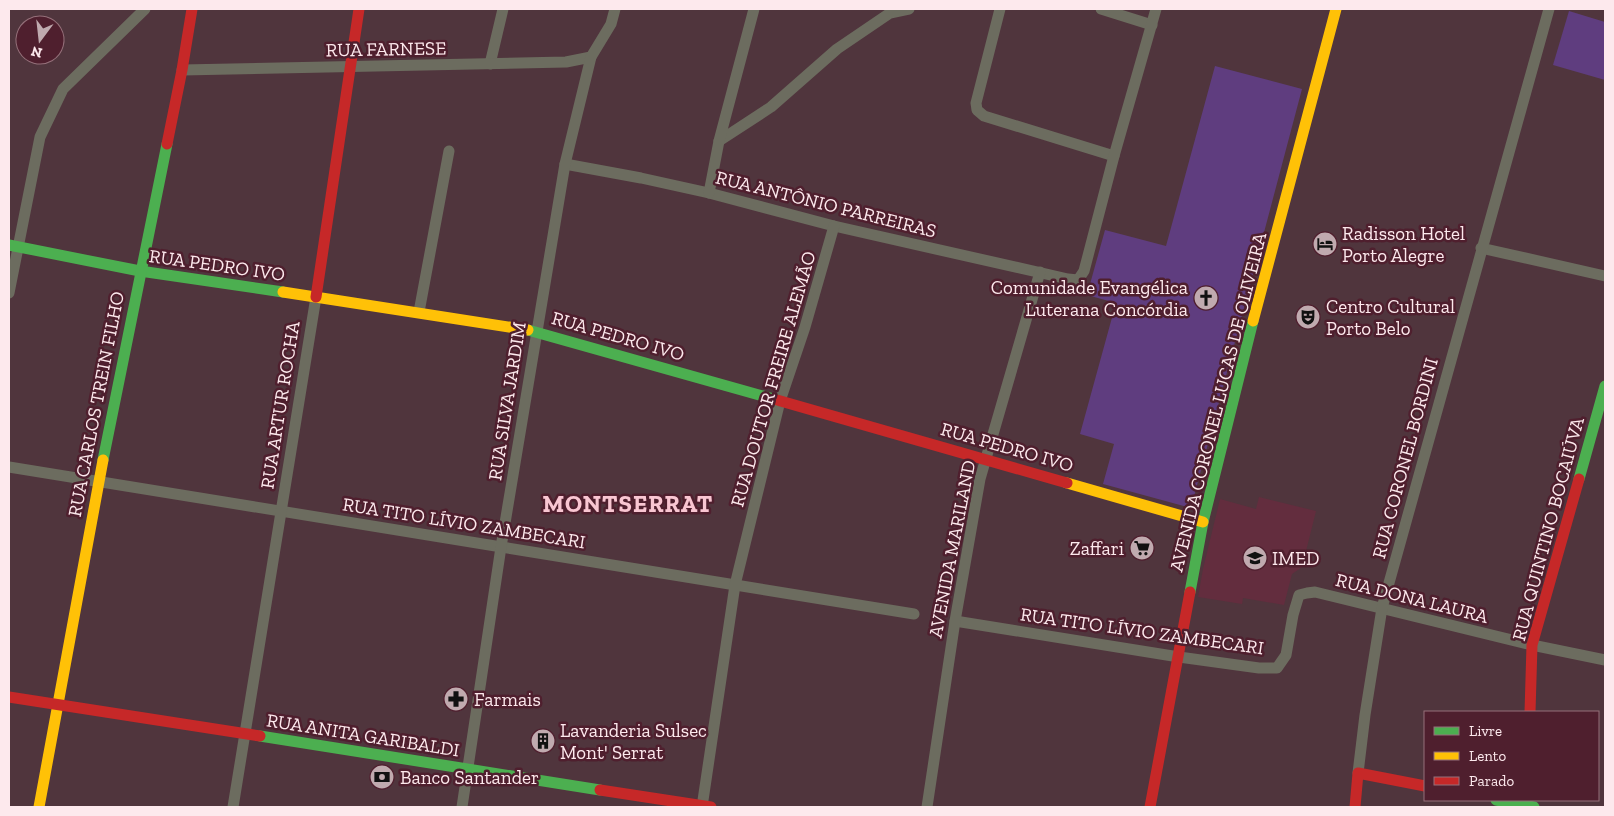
<svg xmlns="http://www.w3.org/2000/svg" width="1614" height="816" font-family="'Zilla Slab',serif">
  <rect width="100%" height="100%" fill="#50353d"/>
  <polygon fill="#632d3e" points="1259,497 1316,511 1302,567 1292,574 1284,605 1243,598 1242,604 1198,597 1203,569 1220,499 1256,509"/>
  <g fill="#5f3d7f">
    <polygon points="1569,11 1605,22 1605,80 1553,65"/>
    <polygon points="1215,66 1302,89 1191,508 1103,484 1114,444 1080,434 1116,303 1087,295 1105,230 1166,246"/>
  </g>
  <g fill="none" stroke-linecap="round" stroke-linejoin="round">
    <g stroke="#6c6c5f" stroke-width="11">
      <polyline points="1000,9 976,103 977,110 984,116 1114,156"/>
      <polyline points="1101,9 1152,25"/>
      <polyline points="490,64 503,9"/>
      <polyline points="182,70 566,62 591,57"/>
      <polyline points="719,141 771,107 837,49 890,13 909,9"/>
      <polyline points="565,164 641,178 709,193 834,226 1068,279 1078,280 1084,271 1114,156 1156,9"/>
      <polyline points="709,193 719,141 754,9"/>
      <polyline points="1481,248 1605,276"/>
      <polyline points="9,293 40,137 63,89 145,9"/>
      <polyline points="419,312 449,151"/>
      <polyline points="9,467 914,614"/>
      <polyline points="955,621 1179,657 1259,668 1277,668 1286,655 1293,615 1299,595 1307,593 1315,592 1532,645 1605,660"/>
      <polyline points="1358,773 1365,715 1382,608 1549,9"/>
      <polyline points="233,807 316,297"/>
      <polyline points="462,807 501,547 565,164 591,57 611,24 615,9"/>
      <polyline points="702,807 735,585 780,401 805,327 834,226"/>
      <polyline points="927,807 955,621 980,479 1040,272"/>
    </g>
    <g stroke="#4caf50" stroke-width="11">
      <polyline points="9,245 140,271 283,292"/>
      <polyline points="528,330 777,400"/>
      <polyline points="103,460 167,144"/>
      <polyline points="1579,479 1605,386"/>
      <polyline points="1190,592 1203,522 1253,321"/>
      <polyline points="260,736 600,790"/>
      <polyline points="1496,800 1534,807"/>
    </g>
    <g stroke="#ffc107" stroke-width="11">
      <polyline points="283,292 528,330"/>
      <polyline points="1253,321 1336,9"/>
      <polyline points="1067,483 1203,522"/>
      <polyline points="39,807 103,460"/>
    </g>
    <g stroke="#c62828" stroke-width="11">
      <polyline points="167,144 182,70 192,9"/>
      <polyline points="316,297 359,9"/>
      <polyline points="777,400 1067,483"/>
      <polyline points="9,697 260,736"/>
      <polyline points="1530,712 1532,645 1579,479"/>
      <polyline points="600,790 711,807"/>
      <polyline points="1150,807 1190,592"/>
      <polyline points="1355,807 1358,773 1425,786"/>
    </g>
  </g>
  <defs>
    <symbol id="hotel-disc" viewBox="-11 -11 22 22"><circle r="9.5" fill="#c0aaaf" stroke="#4f1f2e"/><path d="M-6-4.5h1.5V1H6V5H4.5V3h-9V5H-6ZM-4 0a1.8 1.8 0 1 1 3.6 0ZM.5 0V-2.5h3Q6-2.5 6 0Z" fill="#111"/></symbol>
    <symbol id="church-disc" viewBox="-11 -11 22 22"><circle r="9.5" fill="#c0aaaf" stroke="#4f1f2e"/><path d="M-1.2-6h2.4v3.5h3.3v2.4h-3.3V6h-2.4V-.1h-3.3v-2.4h3.3Z" fill="#111"/></symbol>
    <symbol id="theatre-disc" viewBox="-11 -11 22 22"><circle r="9.5" fill="#c0aaaf" stroke="#4f1f2e"/><path d="M-5-5.5Q0-4 5-5.5V0Q5 5 0 6Q-5 5-5 0ZM-3.3-2.5H-1v1.5H-3.3ZM1-2.5H3.3v1.5H1ZM-2.8 1Q0 5.5 2.8 1Z" fill="#111"/></symbol>
    <symbol id="supermarket-disc" viewBox="-11 -11 22 22"><circle r="9.5" fill="#c0aaaf" stroke="#4f1f2e"/><path d="M-6-5.5h2.5l.6 2H6L4.5 2H-2.5L-4.4-4H-6ZM-1.5 3.2a1.3 1.3 0 1 0 .1 0ZM3 3.2a1.3 1.3 0 1 0 .1 0Z" fill="#111"/></symbol>
    <symbol id="university-disc" viewBox="-11 -11 22 22"><circle r="9.5" fill="#c0aaaf" stroke="#4f1f2e"/><path d="M0-5L7-2L0 1L-7-2ZM-4 1L0 2.5L4 1V4Q0 6-4 4Z" fill="#111"/></symbol>
    <symbol id="pharmacy-disc" viewBox="-11 -11 22 22"><circle r="9.5" fill="#c0aaaf" stroke="#4f1f2e"/><path d="M-2-6h4v4h4v4h-4v4h-4v-4h-4v-4h4Z" fill="#111"/></symbol>
    <symbol id="building-disc" viewBox="-11 -11 22 22"><circle r="9.5" fill="#c0aaaf" stroke="#4f1f2e"/><path d="M-4-6H4V6H1V3H-1V6H-4ZM-2.5-4.3h1.7v1.8h-1.7ZM.8-4.3h1.7v1.8H.8ZM-2.5-1h1.7V.8h-1.7ZM.8-1h1.7V.8H.8Z" fill="#111"/></symbol>
    <symbol id="bank-disc" viewBox="-11 -11 22 22"><circle r="9.5" fill="#c0aaaf" stroke="#4f1f2e"/><path d="M-6-4H6V4H-6ZM0-2.3a2.3 2.3 0 1 0 0 4.6a2.3 2.3 0 1 0 0-4.6Z" fill="#111"/></symbol>
  </defs>
  <g fill-rule="evenodd">
    <use href="#hotel-disc" x="1311" y="230" width="28" height="28"/>
    <use href="#church-disc" x="1192" y="284" width="28" height="28"/>
    <use href="#theatre-disc" x="1294" y="303" width="28" height="28"/>
    <use href="#supermarket-disc" x="1128" y="534" width="28" height="28"/>
    <use href="#university-disc" x="1241" y="544" width="28" height="28"/>
    <use href="#pharmacy-disc" x="442" y="685" width="28" height="28"/>
    <use href="#building-disc" x="529" y="727" width="28" height="28"/>
    <use href="#bank-disc" x="368" y="763" width="28" height="28"/>
  </g>
  <g text-anchor="middle" dominant-baseline="central" stroke-width="5" stroke-linejoin="round" paint-order="stroke">
    <g font-size="19" fill="#fde9ed" stroke="#4f1f2e">
      <text transform="translate(386 49) rotate(-1)">RUA FARNESE</text>
      <text transform="translate(826 204) rotate(14)">RUA ANTÔNIO PARREIRAS</text>
      <text transform="translate(217 265) rotate(8)">RUA PEDRO IVO</text>
      <text transform="translate(618 336) rotate(16)">RUA PEDRO IVO</text>
      <text transform="translate(773 379) rotate(-74)">RUA DOUTOR FREIRE ALEMÃO</text>
      <text transform="translate(507 401) rotate(-81)">RUA SILVA JARDIM</text>
      <text transform="translate(1218 402) rotate(-76)">AVENIDA CORONEL LUCAS DE OLIVEIRA</text>
      <text transform="translate(96 404) rotate(-79)">RUA CARLOS TREIN FILHO</text>
      <text transform="translate(280 405) rotate(-81)">RUA ARTUR ROCHA</text>
      <text transform="translate(1007 447) rotate(16)">RUA PEDRO IVO</text>
      <text transform="translate(1405 458) rotate(-75)">RUA CORONEL BORDINI</text>
      <text transform="translate(464 523) rotate(9)">RUA TITO LÍVIO ZAMBECARI</text>
      <text transform="translate(1548 529) rotate(-75)">RUA QUINTINO BOCAIÚVA</text>
      <text transform="translate(952 549) rotate(-79)">AVENIDA MARILAND</text>
      <text transform="translate(1412 598) rotate(14)">RUA DONA LAURA</text>
      <text transform="translate(1142 631) rotate(8)">RUA TITO LÍVIO ZAMBECARI</text>
      <text transform="translate(363 735) rotate(9)">RUA ANITA GARIBALDI</text>
    </g>
    <g font-size="19" fill="#fde9ed" stroke="#4f1f2e" text-anchor="start">
      <text x="1342" y="233">Radisson Hotel<tspan x="1342" dy="22">Porto Alegre</tspan></text>
      <text x="1188" y="287" text-anchor="end">Comunidade Evangélica<tspan x="1188" dy="22">Luterana Concórdia</tspan></text>
      <text x="1326" y="306">Centro Cultural<tspan x="1326" dy="22">Porto Belo</tspan></text>
      <text x="1124" y="548" text-anchor="end">Zaffari</text>
      <text x="1272" y="558">IMED</text>
      <text x="474" y="699">Farmais</text>
      <text x="560" y="730">Lavanderia Sulsec<tspan x="560" dy="22">Mont' Serrat</tspan></text>
      <text x="400" y="777">Banco Santander</text>
    </g>
    <g font-size="24" font-weight="bold" letter-spacing="1" fill="#f9c6d2" stroke="#4f1f2e">
      <text x="628" y="503">MONTSERRAT</text>
    </g>
  </g>
  <rect width="1614" height="816" fill="none" stroke="#fde9ed" stroke-width="20"/>
  <rect x="1424" y="711" width="175" height="90" fill="#4f1f2e" stroke="#95707a"/>
  <rect x="1434" y="727" width="25" height="8" fill="#4caf50" stroke="#95707a"/>
  <text x="1469" y="736" font-size="15" fill="#fde9ed">Livre</text>
  <rect x="1434" y="752" width="25" height="8" fill="#ffc107" stroke="#95707a"/>
  <text x="1469" y="761" font-size="15" fill="#fde9ed">Lento</text>
  <rect x="1434" y="777" width="25" height="8" fill="#c62828" stroke="#95707a"/>
  <text x="1469" y="786" font-size="15" fill="#fde9ed">Parado</text>
  <g transform="translate(40 40) rotate(195)"><circle r="24" fill="#4f1f2e" stroke="#95707a"/>
  <path d="M0-4L9 19L0 12L-9 19Z" fill="#c0aaaf"/>
  <text y="-8" font-size="14" font-weight="bold" text-anchor="middle" fill="#fde9ed">N</text>
  </g>
</svg>
